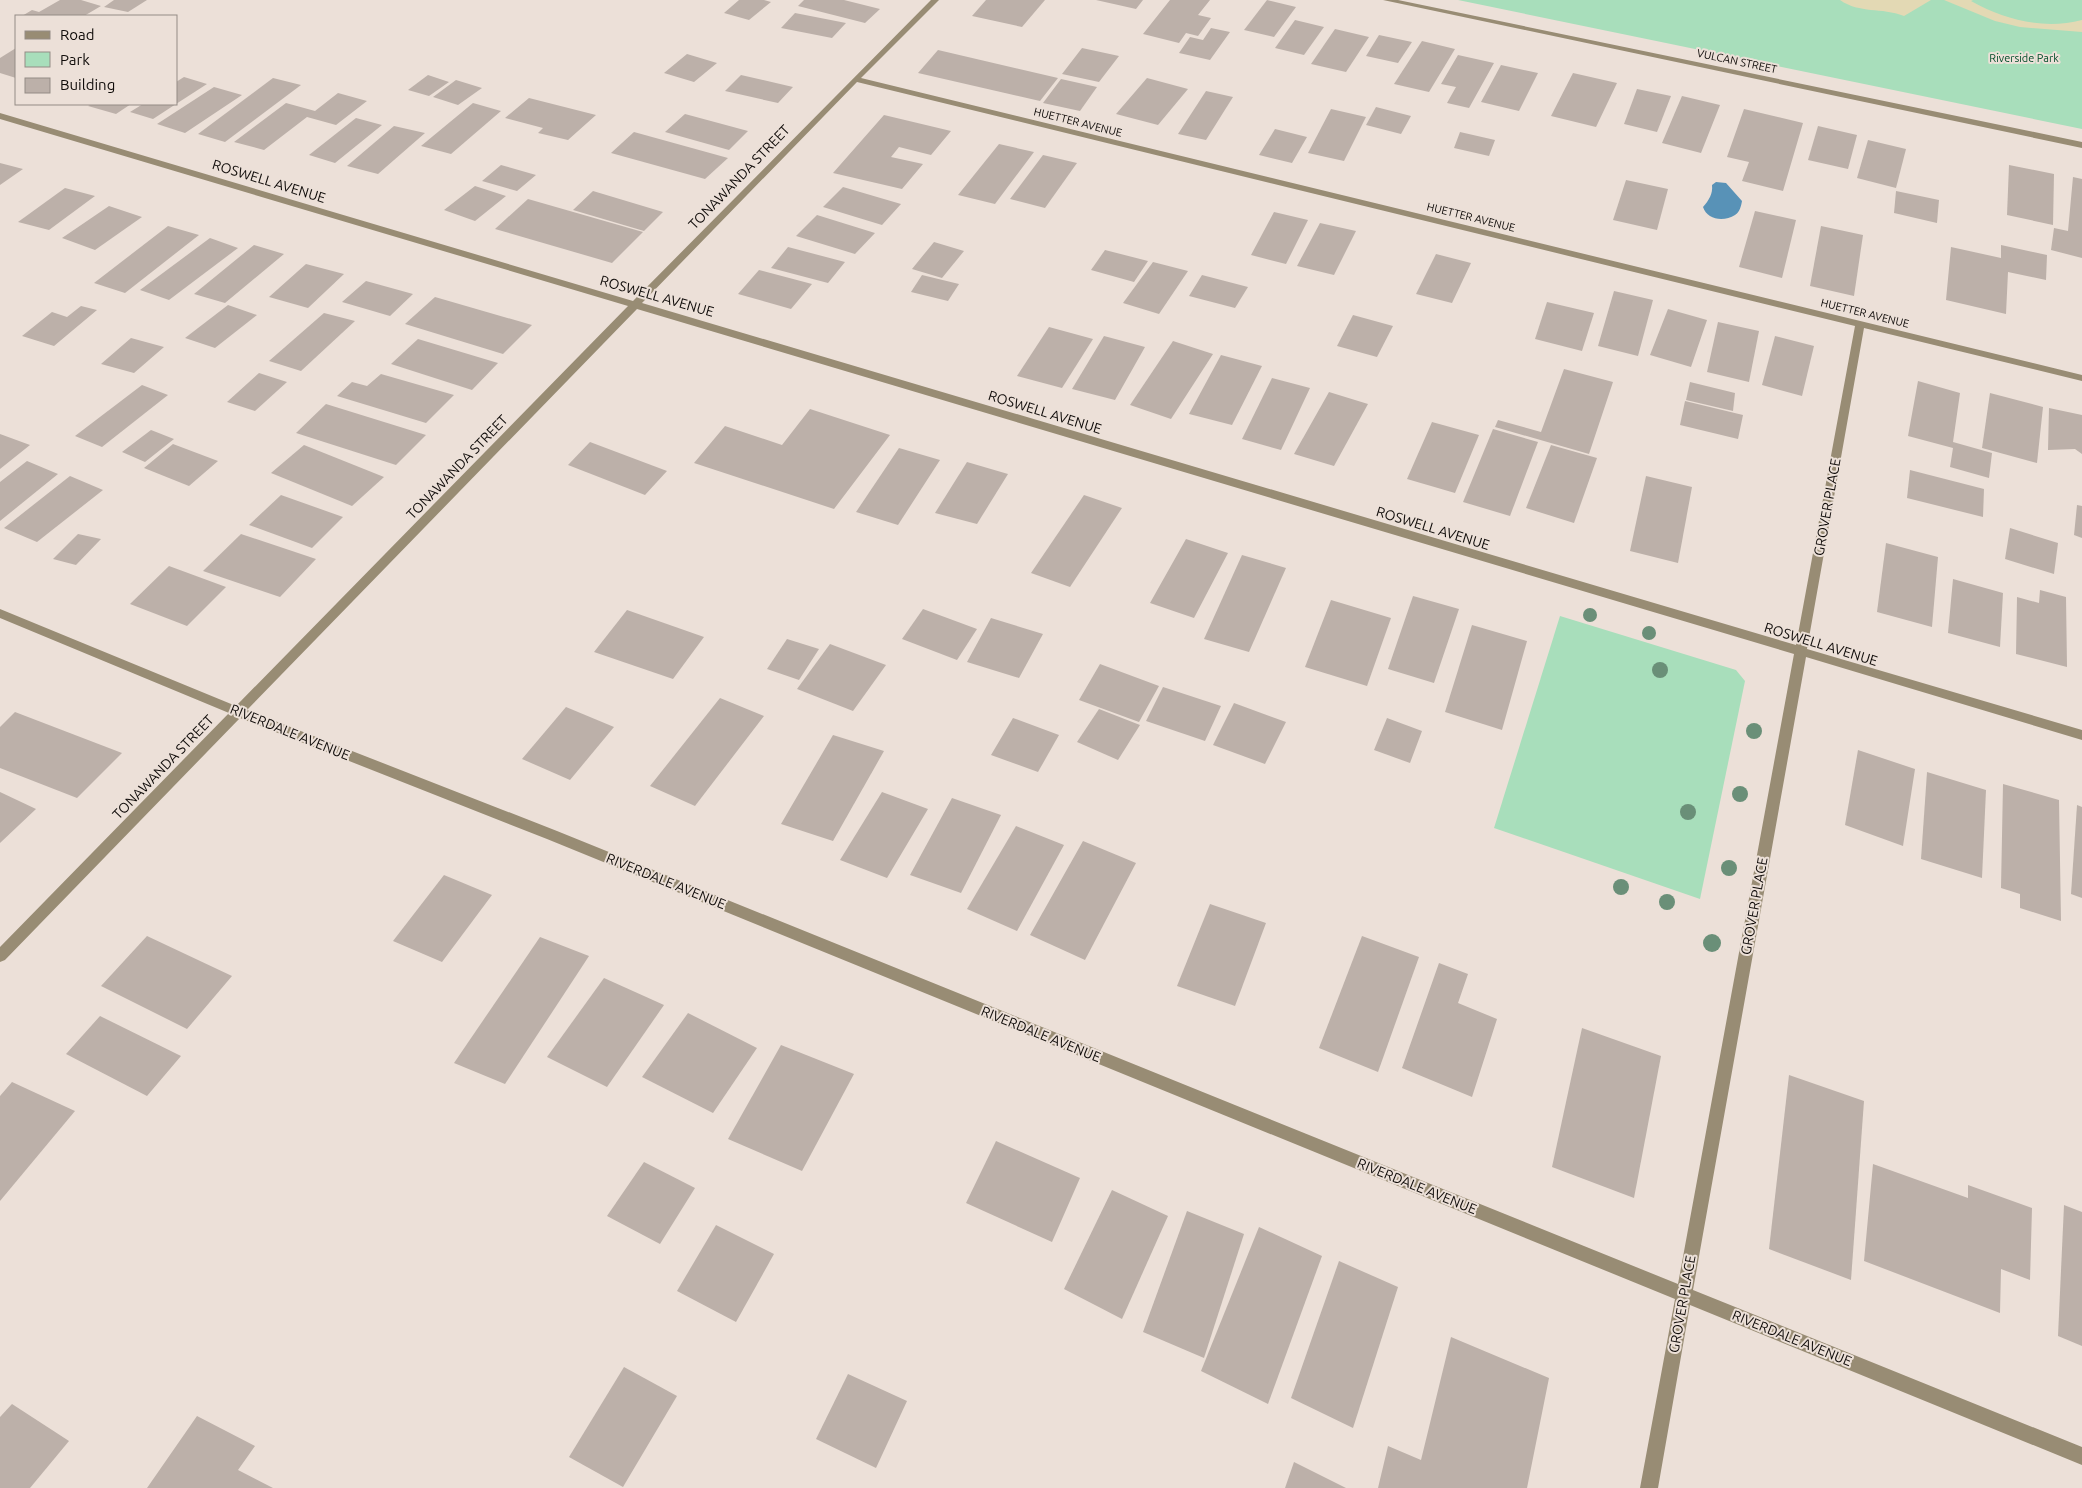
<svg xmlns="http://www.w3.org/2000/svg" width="2082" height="1488" font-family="Ubuntu,sans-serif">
  <rect width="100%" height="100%" fill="#ece0d8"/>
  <g fill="#a8debb">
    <polygon points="1458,0 2082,0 2082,129"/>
    <polygon points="1560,616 1736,670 1745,681 1700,899 1494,828"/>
  </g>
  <g fill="#e3d9b4">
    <path d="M1840,0h91l-27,16c-23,-9 -44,-2 -64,-16z"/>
    <path d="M1944,0h29l-2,1c34,19 73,29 111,19v12l-62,-5 -25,-6z"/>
  </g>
  <path fill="#5892b7" d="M1716,182l10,1 16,18c-1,5 -2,11 -7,14 -11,7 -28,5 -32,-8 6,-7 10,-13 9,-22z"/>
  <g fill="#bcb0a9">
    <polygon points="60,0 81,0 101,6 84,16 22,16 32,10 39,12"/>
    <polygon points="114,0 147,0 128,12 104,7"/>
    <polygon points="739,0 764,0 771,2 749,20 724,13"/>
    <polygon points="804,0 844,0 880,9 865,23 798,6"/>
    <polygon points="986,0 1045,0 1022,27 972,16"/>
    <polygon points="1096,0 1143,0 1136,9"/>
    <polygon points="1170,0 1210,0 1198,15 1211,18 1198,36 1186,33 1179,43 1143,34"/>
    <polygon points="1267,0 1296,7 1274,37 1244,30"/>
    <polygon points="795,13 846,23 832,38 781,28"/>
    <polygon points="1295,20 1324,27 1304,55 1275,48"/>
    <polygon points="1211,28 1230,32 1210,60 1179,53 1190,37 1203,40"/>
    <polygon points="1335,29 1369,37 1346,72 1311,64"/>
    <polygon points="1379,35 1412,42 1398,63 1366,56"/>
    <polygon points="1422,41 1455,49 1429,92 1394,84"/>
    <polygon points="16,48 16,78 0,73 0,58"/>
    <polygon points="1082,48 1119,56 1099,82 1062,74"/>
    <polygon points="938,50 1058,78 1040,101 918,73"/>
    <polygon points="687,54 717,63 694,82 664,73"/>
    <polygon points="1458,55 1494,63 1469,108 1447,103 1456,87 1441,84"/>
    <polygon points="1501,65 1538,73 1519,111 1481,102"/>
    <polygon points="1573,73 1617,83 1596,127 1551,116"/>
    <polygon points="428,75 449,82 429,96 408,90"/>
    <polygon points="741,75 793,87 778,103 725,91"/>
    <polygon points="184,77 207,84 176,104 176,82"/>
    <polygon points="273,78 301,85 225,142 198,134"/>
    <polygon points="1147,78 1188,89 1158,125 1116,114"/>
    <polygon points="1061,79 1097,87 1080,111 1043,103"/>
    <polygon points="456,80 482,88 458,105 433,97"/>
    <polygon points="214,87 242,95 185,133 157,124"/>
    <polygon points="1637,89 1671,96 1657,132 1624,124"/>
    <polygon points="1206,91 1233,97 1206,140 1178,134"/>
    <polygon points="338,93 367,101 336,125 307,117 264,150 234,142 286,103 315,111"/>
    <polygon points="1682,96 1720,105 1701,153 1662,143"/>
    <polygon points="529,98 596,115 568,140 538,133 543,128 505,118"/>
    <polygon points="473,103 501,111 451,154 421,146"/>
    <polygon points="92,104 131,104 116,114 88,106"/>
    <polygon points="143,104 176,104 153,119 130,112"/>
    <polygon points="1376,107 1411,116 1401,134 1366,125"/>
    <polygon points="1331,109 1366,117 1344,161 1308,153"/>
    <polygon points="1744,109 1803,123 1783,191 1742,181 1749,162 1727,157"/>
    <polygon points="685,114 748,131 729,150 665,132"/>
    <polygon points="884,115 951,131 931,155 899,147 891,157 923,164 902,189 833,173"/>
    <polygon points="356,118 382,125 335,163 309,155"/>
    <polygon points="394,126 425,133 378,174 347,166"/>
    <polygon points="1818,126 1857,135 1848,169 1808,160"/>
    <polygon points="1275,129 1307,137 1292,163 1259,155"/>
    <polygon points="634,132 728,158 705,179 611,153"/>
    <polygon points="1460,132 1495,140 1489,156 1454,148"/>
    <polygon points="1868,140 1906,149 1896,188 1857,178"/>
    <polygon points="999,144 1034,152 995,204 958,195"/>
    <polygon points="1043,155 1077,163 1045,208 1010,199"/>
    <polygon points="0,163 23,169 0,185"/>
    <polygon points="501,165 536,175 517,191 482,181"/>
    <polygon points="2009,165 2054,174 2053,225 2007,215"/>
    <polygon points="2073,177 2082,179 2082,258 2051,250 2054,228 2068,231"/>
    <polygon points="1626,180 1668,189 1657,230 1613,220"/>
    <polygon points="475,186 506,196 475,221 444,210"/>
    <polygon points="843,187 901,204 882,225 823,207"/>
    <polygon points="65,188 95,196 49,230 18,222"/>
    <polygon points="593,191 663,212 644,231 573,210"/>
    <polygon points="1896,191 1939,200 1937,223 1894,213"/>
    <polygon points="528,199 643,232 612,263 495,229"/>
    <polygon points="109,206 142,217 95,250 62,238"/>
    <polygon points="1755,211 1796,220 1782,278 1739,267"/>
    <polygon points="1274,212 1308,220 1286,264 1251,255"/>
    <polygon points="817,215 875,233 855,254 796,236"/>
    <polygon points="1320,223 1356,231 1334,275 1297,266"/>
    <polygon points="168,226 199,235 125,293 94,283"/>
    <polygon points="1821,226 1863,235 1854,296 1810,286"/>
    <polygon points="210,238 238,248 169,300 140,290"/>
    <polygon points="934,242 964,251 942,278 912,269"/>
    <polygon points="254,245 284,254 225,303 194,294"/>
    <polygon points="2001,245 2047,255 2046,280 2008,272 2006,314 1946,300 1951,247 2001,258"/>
    <polygon points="788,247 845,262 828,283 771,268"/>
    <polygon points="1105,250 1148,261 1134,282 1091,270"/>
    <polygon points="1436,254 1471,263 1452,303 1416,294"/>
    <polygon points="1153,262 1188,271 1159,314 1123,303"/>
    <polygon points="306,264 344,274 308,308 269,297"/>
    <polygon points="759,270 812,284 791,309 738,294"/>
    <polygon points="922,275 959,284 948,301 911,292"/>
    <polygon points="1202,275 1248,287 1235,308 1189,296"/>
    <polygon points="366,281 413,294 390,316 342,302"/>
    <polygon points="1614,291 1653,300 1638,356 1598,346"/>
    <polygon points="435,297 532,325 503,354 405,324"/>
    <polygon points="1547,302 1594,313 1582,351 1535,339"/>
    <polygon points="228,305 257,315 215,348 185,338"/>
    <polygon points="81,306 97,310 54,346 22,336 52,312 67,317"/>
    <polygon points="1668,309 1707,320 1691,367 1650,355"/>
    <polygon points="324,313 355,321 301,371 269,361"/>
    <polygon points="1353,315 1393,326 1377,357 1337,346"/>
    <polygon points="1718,322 1759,331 1749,382 1707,372"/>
    <polygon points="1049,327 1093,339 1062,388 1017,376"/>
    <polygon points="1104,336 1145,347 1115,400 1072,389"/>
    <polygon points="1775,336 1814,346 1802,396 1762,385"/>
    <polygon points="131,338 164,347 134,373 101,364"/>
    <polygon points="418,339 498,363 472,390 391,364"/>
    <polygon points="1173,341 1213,354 1171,419 1130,405"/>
    <polygon points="1221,355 1262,366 1232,425 1189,414"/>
    <polygon points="1564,369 1613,382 1589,454 1495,427 1498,420 1541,432"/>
    <polygon points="259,373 287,382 255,411 227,402"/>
    <polygon points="381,374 454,395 426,423 337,396 352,382 367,386"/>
    <polygon points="1272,378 1310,388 1281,450 1242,439"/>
    <polygon points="1918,381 1960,393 1953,442 1992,453 1989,478 1950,467 1953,448 1908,436"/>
    <polygon points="1690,382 1735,393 1733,411 1686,400"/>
    <polygon points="142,385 168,395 102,447 75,436"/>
    <polygon points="1329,392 1368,404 1334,466 1294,454"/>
    <polygon points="1990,393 2043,407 2037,463 1982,448"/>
    <polygon points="1685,401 1743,415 1738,439 1680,425"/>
    <polygon points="326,404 426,435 396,465 296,433"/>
    <polygon points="2049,408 2082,415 2082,454 2075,449 2048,450"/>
    <polygon points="810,409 890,435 834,509 694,463 725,426 782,445"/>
    <polygon points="1432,422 1479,435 1455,493 1407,479"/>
    <polygon points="1493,429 1538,442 1510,516 1463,502"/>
    <polygon points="151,430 174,439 145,462 122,452"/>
    <polygon points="0,434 30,445 0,469"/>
    <polygon points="590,442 667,471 645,495 568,465"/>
    <polygon points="173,444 218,461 189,486 144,468"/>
    <polygon points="304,445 384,477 352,506 271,473"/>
    <polygon points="1551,445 1597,458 1574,523 1526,508"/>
    <polygon points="899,448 940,460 898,525 856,512"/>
    <polygon points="27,461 58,474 0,521 0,482"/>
    <polygon points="967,462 1008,474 977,524 935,513"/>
    <polygon points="1910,470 1984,489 1983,517 1907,498"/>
    <polygon points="70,476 103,490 37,542 4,528"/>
    <polygon points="1646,476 1692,487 1678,563 1630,551"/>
    <polygon points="281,495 343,517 312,548 249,525"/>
    <polygon points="1084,495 1122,508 1070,587 1031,573"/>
    <polygon points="2077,505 2082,506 2082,538 2074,535"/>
    <polygon points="2010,528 2058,543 2054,574 2005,559"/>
    <polygon points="78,534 101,539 76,565 53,559"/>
    <polygon points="241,534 316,559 280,597 203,571"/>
    <polygon points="1186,539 1228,553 1194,618 1150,603"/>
    <polygon points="1886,543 1938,557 1932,627 1877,612"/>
    <polygon points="1242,555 1286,568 1249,652 1204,639"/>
    <polygon points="169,566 226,587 187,626 130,604"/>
    <polygon points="1953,579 2003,593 2000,647 1948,633"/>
    <polygon points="2040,590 2066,597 2067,667 2016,654 2017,597 2039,603"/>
    <polygon points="1413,596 1459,609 1434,683 1388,669"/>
    <polygon points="1331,600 1391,618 1367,686 1305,667"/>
    <polygon points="923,609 977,629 957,660 902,639"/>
    <polygon points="627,610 704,637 673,679 594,652"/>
    <polygon points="991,618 1043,634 1019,678 967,662"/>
    <polygon points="1472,625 1527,641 1502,730 1445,712"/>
    <polygon points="787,639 819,649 799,680 767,669"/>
    <polygon points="830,644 886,665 853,711 797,689"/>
    <polygon points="1100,664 1159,686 1139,722 1079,700"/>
    <polygon points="1163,687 1221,706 1205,741 1146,721"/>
    <polygon points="720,698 764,716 695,806 650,786"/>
    <polygon points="1234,703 1286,722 1265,764 1213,745"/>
    <polygon points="566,707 614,727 570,780 522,759"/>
    <polygon points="1099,709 1140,725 1118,760 1077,742"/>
    <polygon points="15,712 122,753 77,798 0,768 0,727"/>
    <polygon points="1013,718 1059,735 1038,772 991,755"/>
    <polygon points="1387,718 1422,731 1410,763 1374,750"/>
    <polygon points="833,735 884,751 833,841 781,824"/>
    <polygon points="1858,750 1915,769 1903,846 1845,825"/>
    <polygon points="1927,772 1986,790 1982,878 1921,859"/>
    <polygon points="2003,784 2059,800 2061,921 2020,908 2020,894 2001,888"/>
    <polygon points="0,792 36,809 0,843"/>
    <polygon points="882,792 928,809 887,878 840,860"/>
    <polygon points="952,798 1001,815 961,893 910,875"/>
    <polygon points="2077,805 2082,807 2082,898 2071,894"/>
    <polygon points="1016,826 1064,845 1017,931 967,909"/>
    <polygon points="1083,841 1136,863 1085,960 1030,935"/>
    <polygon points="444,875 492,895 442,962 393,941"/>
    <polygon points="1210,904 1266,923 1235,1006 1177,986"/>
    <polygon points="147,936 232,976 187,1029 101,986"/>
    <polygon points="1362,936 1419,957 1378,1072 1319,1048"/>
    <polygon points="540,937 589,956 505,1084 454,1063"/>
    <polygon points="1439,963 1468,974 1458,1003 1497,1019 1472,1097 1402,1068"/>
    <polygon points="604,978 664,1005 607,1087 547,1057"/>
    <polygon points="688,1013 757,1048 713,1113 642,1077"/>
    <polygon points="100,1016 181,1056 147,1096 66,1054"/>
    <polygon points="1582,1028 1661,1056 1634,1198 1552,1167"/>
    <polygon points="781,1045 854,1074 802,1171 728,1139"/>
    <polygon points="1789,1075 1864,1101 1851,1280 1769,1249"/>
    <polygon points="12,1082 75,1111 0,1201 0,1096"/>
    <polygon points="996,1141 1080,1178 1052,1242 966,1203"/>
    <polygon points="644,1162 695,1188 660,1244 607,1216"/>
    <polygon points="1873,1164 1968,1198 1968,1185 2032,1208 2030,1280 2001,1269 2000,1313 1864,1261"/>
    <polygon points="1112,1190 1168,1216 1122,1319 1064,1289"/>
    <polygon points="2064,1205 2082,1212 2082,1346 2058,1336"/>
    <polygon points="1187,1211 1244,1234 1204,1358 1143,1332"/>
    <polygon points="716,1225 774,1254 736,1322 677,1291"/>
    <polygon points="1259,1227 1322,1256 1268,1404 1201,1371"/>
    <polygon points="1339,1261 1398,1287 1353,1428 1291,1398"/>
    <polygon points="1451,1337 1549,1378 1527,1488 1378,1488 1388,1446 1421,1460"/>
    <polygon points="624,1367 677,1396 623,1487 569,1457"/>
    <polygon points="848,1374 907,1401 876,1468 816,1439"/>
    <polygon points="12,1404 69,1441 30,1488 0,1488 0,1417"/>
    <polygon points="197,1416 255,1446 238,1470 273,1488 147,1488"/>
    <polygon points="1294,1462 1346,1488 1285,1488"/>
  </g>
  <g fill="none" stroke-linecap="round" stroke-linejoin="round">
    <path fill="#988c74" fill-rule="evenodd" d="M931,0h8l-78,78 1221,297v6l-218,-53 -57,321 275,81v10l-276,-83 -113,633 389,157v18l-392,-160 -32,183h-18l35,-189 -1128,-460 -307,-121 -235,242 -5,2v-15l229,-234 -229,-95v-9l236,97 392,-400 -628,-187v-6l633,188zM857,82l998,244 -59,319 -1154,-342zM637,309l1157,345 -116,630 -1121,-453 -310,-121z"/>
    <polygon fill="#988c74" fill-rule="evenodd" points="1383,0 1398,0 2082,142 2082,148"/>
  </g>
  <g fill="#6a8f78">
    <circle cx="1590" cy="615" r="7"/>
    <circle cx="1649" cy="633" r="7"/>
    <circle cx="1660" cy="670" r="8"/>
    <circle cx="1754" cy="731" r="8"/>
    <circle cx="1740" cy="794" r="8"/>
    <circle cx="1688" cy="812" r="8"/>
    <circle cx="1729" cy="868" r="8"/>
    <circle cx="1621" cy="887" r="8"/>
    <circle cx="1667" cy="902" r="8"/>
    <circle cx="1712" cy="943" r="9"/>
  </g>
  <g text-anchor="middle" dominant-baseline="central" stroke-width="4" stroke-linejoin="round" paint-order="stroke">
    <g font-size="11" fill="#004c29" stroke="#ece0d8">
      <text x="2024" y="58">Riverside Park</text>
    </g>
    <g font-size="11" fill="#0f0b09" stroke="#ece0d8">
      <text transform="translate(1737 61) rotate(12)">VULCAN STREET</text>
      <text transform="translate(1078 122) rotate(14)">HUETTER AVENUE</text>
      <text transform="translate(1471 217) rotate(14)">HUETTER AVENUE</text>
      <text transform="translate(1865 313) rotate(14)">HUETTER AVENUE</text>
    </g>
    <g font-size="14" fill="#0f0b09" stroke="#ece0d8">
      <text transform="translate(739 177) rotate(-46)">TONAWANDA STREET</text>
      <text transform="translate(269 181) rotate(17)">ROSWELL AVENUE</text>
      <text transform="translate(657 296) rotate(16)">ROSWELL AVENUE</text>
      <text transform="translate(1045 412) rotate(17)">ROSWELL AVENUE</text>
      <text transform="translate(457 467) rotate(-46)">TONAWANDA STREET</text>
      <text transform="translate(1827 507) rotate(-80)">GROVER PLACE</text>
      <text transform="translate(1433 528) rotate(17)">ROSWELL AVENUE</text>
      <text transform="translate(1821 644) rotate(17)">ROSWELL AVENUE</text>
      <text transform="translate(290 732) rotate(22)">RIVERDALE AVENUE</text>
      <text transform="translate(163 767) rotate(-46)">TONAWANDA STREET</text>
      <text transform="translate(666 881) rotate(22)">RIVERDALE AVENUE</text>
      <text transform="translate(1754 906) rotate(-80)">GROVER PLACE</text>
      <text transform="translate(1041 1034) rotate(22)">RIVERDALE AVENUE</text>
      <text transform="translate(1417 1186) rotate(22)">RIVERDALE AVENUE</text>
      <text transform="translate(1682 1304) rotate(-80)">GROVER PLACE</text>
      <text transform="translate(1792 1338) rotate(22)">RIVERDALE AVENUE</text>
    </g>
  </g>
  <rect x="15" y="15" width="162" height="90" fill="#ece0d8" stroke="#948b85"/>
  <rect x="25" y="31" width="25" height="8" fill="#988c74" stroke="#948b85"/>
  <text x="60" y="40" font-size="15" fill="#0f0b09">Road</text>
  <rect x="25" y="52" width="25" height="15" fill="#a8debb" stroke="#948b85"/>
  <text x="60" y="65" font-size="15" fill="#0f0b09">Park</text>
  <rect x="25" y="78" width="25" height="15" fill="#bcb0a9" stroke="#948b85"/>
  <text x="60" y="90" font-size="15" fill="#0f0b09">Building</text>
</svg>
